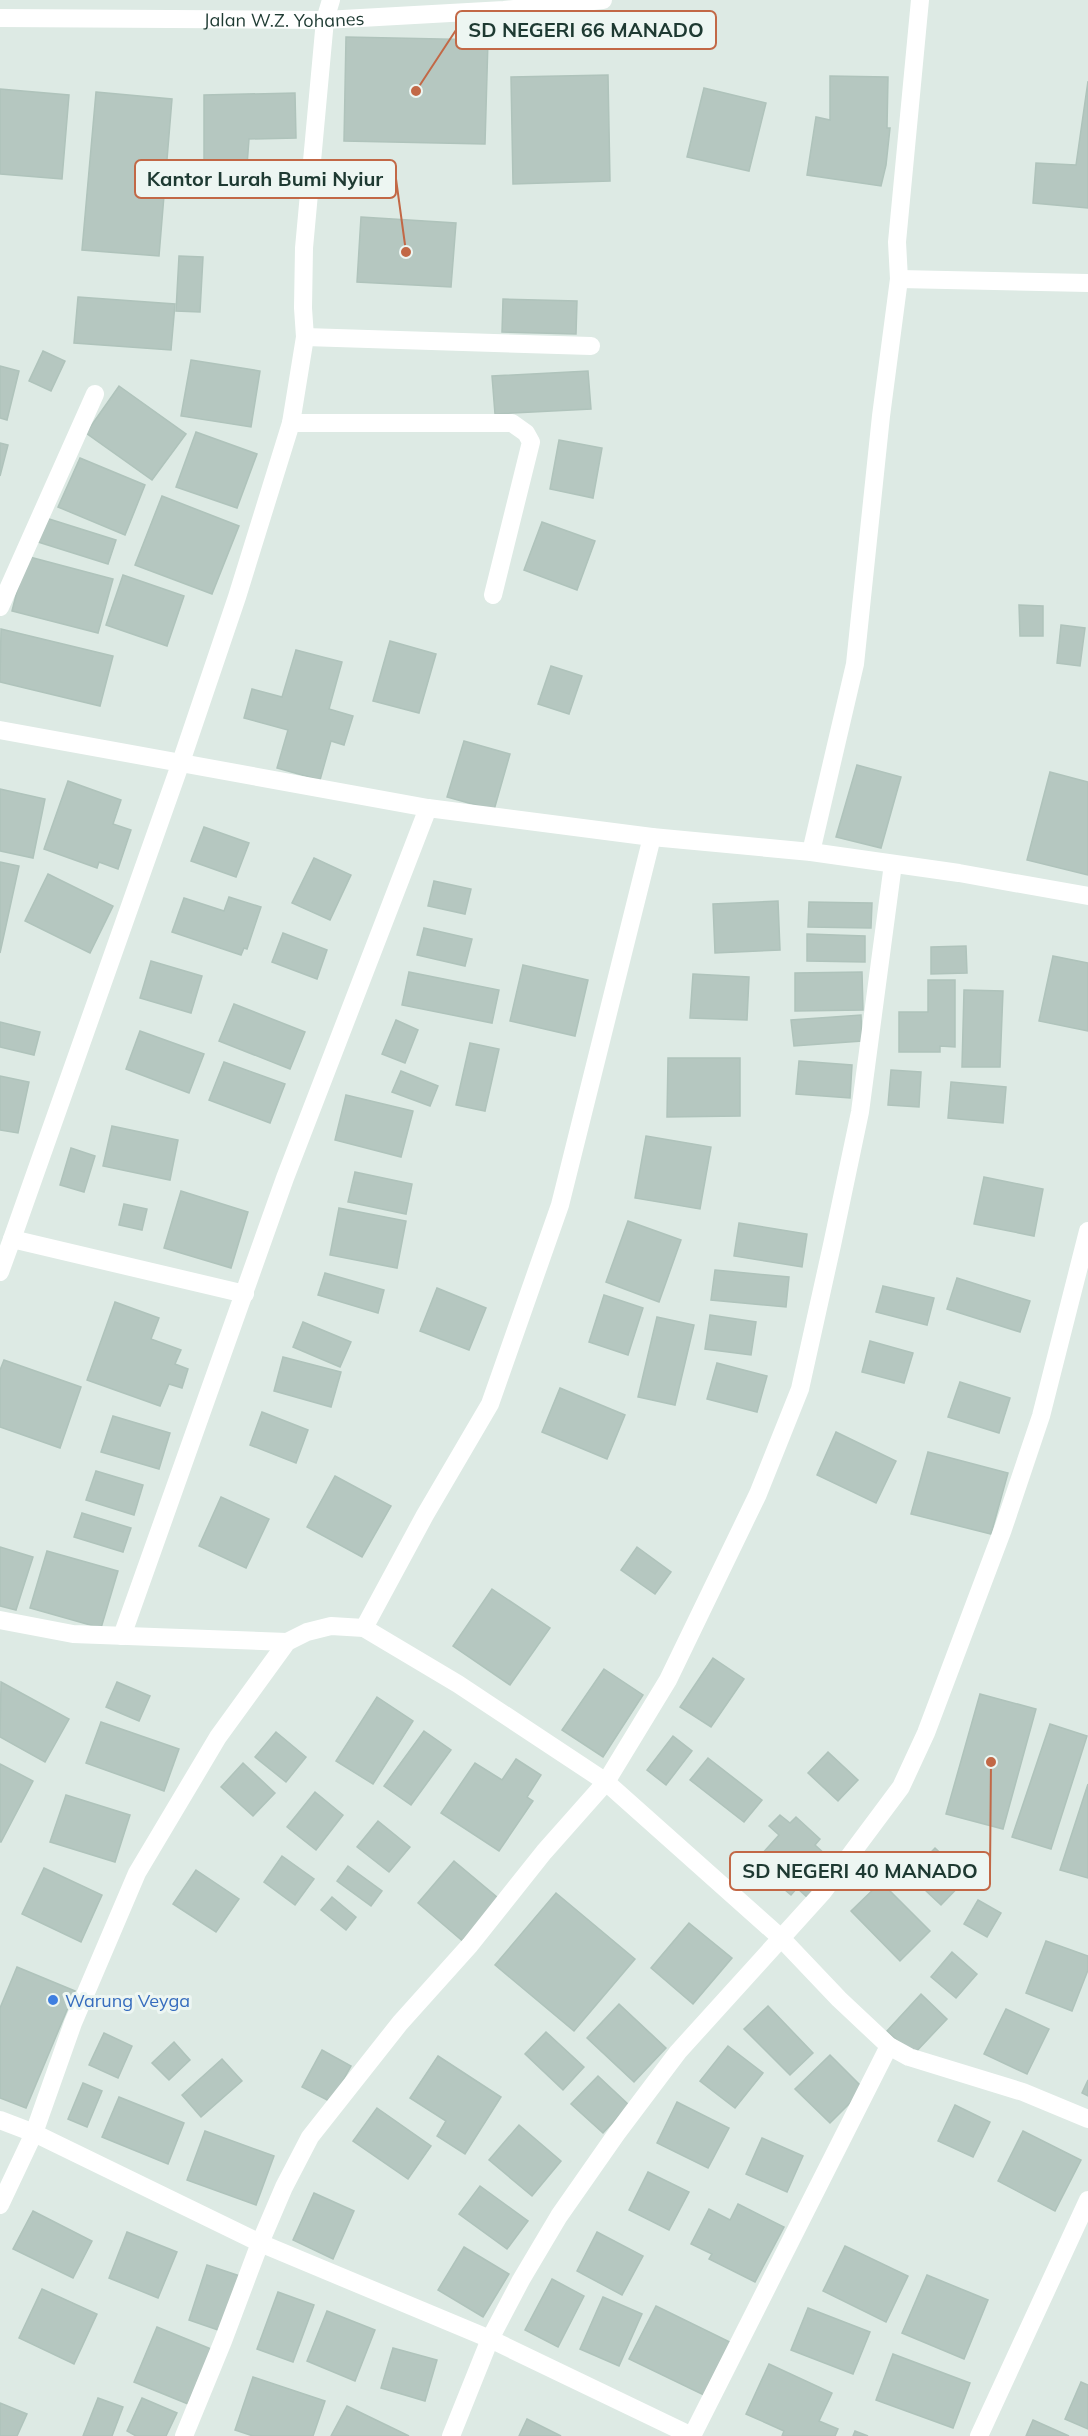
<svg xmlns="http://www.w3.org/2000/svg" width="1088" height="2436" font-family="Mulish,sans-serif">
  <rect width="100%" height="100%" fill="#ddeae4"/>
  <g fill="#b5c7c0" stroke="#afc3bb" stroke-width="1.5">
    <polygon points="346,37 488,40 485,144 344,141"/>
    <polygon points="608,75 610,181 513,184 511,77"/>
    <polygon points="830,76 888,77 887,128 890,128 886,165 881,186 807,175 816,117 830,120"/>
    <polygon points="1088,81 1088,208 1033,203 1036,163 1076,165"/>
    <polygon points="704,88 766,103 749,171 687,157"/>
    <polygon points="0,89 69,95 62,179 0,174"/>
    <polygon points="96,92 172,99 159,256 82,250"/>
    <polygon points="295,93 296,138 249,139 246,179 204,179 204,95"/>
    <polygon points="361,217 456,223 451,287 357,282"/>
    <polygon points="179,256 203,257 200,312 176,311"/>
    <polygon points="78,297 175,304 171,350 74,343"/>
    <polygon points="503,299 577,301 576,334 502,332"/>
    <polygon points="43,351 65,361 51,391 29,381"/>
    <polygon points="191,360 260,371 251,427 181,416"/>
    <polygon points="0,366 19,371 7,420 0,418"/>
    <polygon points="588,371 591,409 495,414 492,376"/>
    <polygon points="119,386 186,434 152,480 86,433"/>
    <polygon points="196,432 257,454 237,508 176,487"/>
    <polygon points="559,440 602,448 593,498 550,489"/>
    <polygon points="0,443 8,445 0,476"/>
    <polygon points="80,458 145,485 125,535 58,507"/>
    <polygon points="162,496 239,526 212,594 135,565"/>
    <polygon points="46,518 116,540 108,564 38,542"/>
    <polygon points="542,522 595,541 577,590 524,570"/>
    <polygon points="26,556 113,579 98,633 12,611"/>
    <polygon points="123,575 184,596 167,646 106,625"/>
    <polygon points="1019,605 1043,606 1043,636 1020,636"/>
    <polygon points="1061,625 1085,628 1080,666 1057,663"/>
    <polygon points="1,629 113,656 100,706 0,682"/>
    <polygon points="390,641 436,654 419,713 373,701"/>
    <polygon points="296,650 342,662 329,709 353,716 344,745 331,741 320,780 277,768 288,730 244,718 252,689 282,697"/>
    <polygon points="551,666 582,676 569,714 538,704"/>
    <polygon points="464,741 510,754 494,810 447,797"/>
    <polygon points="857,765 901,777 881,848 836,837"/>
    <polygon points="1050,772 1088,782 1088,875 1027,860"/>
    <polygon points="68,781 121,800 113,824 131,830 118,869 99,862 97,868 44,849"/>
    <polygon points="0,789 45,799 33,858 0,851"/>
    <polygon points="204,827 249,843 236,877 191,861"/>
    <polygon points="314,858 351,875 330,920 292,903"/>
    <polygon points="0,862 19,866 0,953"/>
    <polygon points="48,874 113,906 90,953 25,921"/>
    <polygon points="434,881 471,889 465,914 428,906"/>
    <polygon points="229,897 261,907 247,949 244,948 241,955 172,932 184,898 224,911"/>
    <polygon points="778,901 780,950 715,953 713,904"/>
    <polygon points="809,902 872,903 871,928 808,927"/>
    <polygon points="424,928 472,939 465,966 417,955"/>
    <polygon points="283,933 327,950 317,979 272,962"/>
    <polygon points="807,934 865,936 865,962 807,961"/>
    <polygon points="966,946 967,973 931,974 931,947"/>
    <polygon points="1053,956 1088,963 1088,1031 1039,1021"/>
    <polygon points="151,961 202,976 191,1013 140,998"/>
    <polygon points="523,965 588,980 575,1036 510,1021"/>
    <polygon points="409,972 499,990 492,1023 402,1005"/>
    <polygon points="862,972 863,1010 795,1011 795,973"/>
    <polygon points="693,974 749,977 747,1020 690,1018"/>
    <polygon points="928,980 955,980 955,1047 940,1046 940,1052 899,1052 899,1012 928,1012"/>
    <polygon points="964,990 1003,991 1000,1067 962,1067"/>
    <polygon points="234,1004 305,1032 290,1069 219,1041"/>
    <polygon points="861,1015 862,1041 794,1046 791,1020"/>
    <polygon points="396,1020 418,1030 405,1063 382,1054"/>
    <polygon points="0,1022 40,1032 34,1055 0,1047"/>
    <polygon points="140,1031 204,1054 189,1093 126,1069"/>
    <polygon points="470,1043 499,1049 485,1111 456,1105"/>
    <polygon points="668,1058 740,1058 740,1116 667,1117"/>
    <polygon points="799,1061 852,1065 850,1098 796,1094"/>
    <polygon points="224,1062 285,1084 270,1123 209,1100"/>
    <polygon points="891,1070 921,1072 919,1107 888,1105"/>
    <polygon points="401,1071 438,1086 430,1106 392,1092"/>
    <polygon points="0,1076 29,1082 18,1133 0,1130"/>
    <polygon points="951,1082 1006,1087 1003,1123 948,1118"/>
    <polygon points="346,1095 413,1111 401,1157 335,1140"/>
    <polygon points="112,1126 178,1140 170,1180 103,1166"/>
    <polygon points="646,1136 711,1147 700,1209 635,1198"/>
    <polygon points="71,1148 95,1156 84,1192 60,1185"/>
    <polygon points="355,1172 412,1184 406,1214 348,1202"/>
    <polygon points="984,1177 1043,1189 1034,1236 974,1224"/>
    <polygon points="181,1191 248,1212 231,1268 164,1248"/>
    <polygon points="124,1204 147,1209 142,1230 119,1225"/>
    <polygon points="339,1208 406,1221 397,1268 330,1255"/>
    <polygon points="628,1221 681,1240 659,1302 606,1282"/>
    <polygon points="739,1223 807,1234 802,1267 734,1256"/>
    <polygon points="715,1270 789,1277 786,1307 711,1300"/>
    <polygon points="325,1273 384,1290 378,1313 318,1295"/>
    <polygon points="957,1278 1030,1301 1020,1332 947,1309"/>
    <polygon points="883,1286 934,1298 927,1325 876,1312"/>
    <polygon points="437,1288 486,1308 469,1350 420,1331"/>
    <polygon points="604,1295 643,1308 628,1355 589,1342"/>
    <polygon points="115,1302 159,1318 151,1339 181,1350 175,1364 188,1369 182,1388 169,1384 160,1406 87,1380"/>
    <polygon points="710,1315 756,1322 751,1355 705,1349"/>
    <polygon points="657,1317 694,1325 675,1405 638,1397"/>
    <polygon points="303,1322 351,1342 340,1367 293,1347"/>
    <polygon points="870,1341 913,1353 904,1383 862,1372"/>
    <polygon points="283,1357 341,1372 331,1407 274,1391"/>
    <polygon points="4,1360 81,1387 60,1448 0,1427 0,1370"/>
    <polygon points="717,1363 767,1376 757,1412 707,1399"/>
    <polygon points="960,1382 1010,1398 999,1433 948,1417"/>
    <polygon points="560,1388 625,1415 607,1459 542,1432"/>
    <polygon points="262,1412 308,1430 296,1463 250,1445"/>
    <polygon points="113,1416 170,1433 159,1469 101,1452"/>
    <polygon points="836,1432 896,1461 876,1503 817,1475"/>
    <polygon points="928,1452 1008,1473 991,1534 911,1514"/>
    <polygon points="96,1471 143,1485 134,1515 86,1500"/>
    <polygon points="335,1476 391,1506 362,1557 307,1527"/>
    <polygon points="221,1497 269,1519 246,1568 199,1546"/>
    <polygon points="82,1513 131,1528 123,1552 74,1537"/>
    <polygon points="0,1547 33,1557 16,1610 0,1606"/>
    <polygon points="637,1547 671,1572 655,1594 621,1570"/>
    <polygon points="47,1551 118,1571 101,1628 30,1608"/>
    <polygon points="492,1589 550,1628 510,1685 453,1646"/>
    <polygon points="713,1658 744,1679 711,1727 680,1707"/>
    <polygon points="604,1669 643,1695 603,1757 562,1730"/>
    <polygon points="1,1682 69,1719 45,1762 0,1737"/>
    <polygon points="117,1682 150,1696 139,1721 106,1707"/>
    <polygon points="980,1694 1036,1709 1003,1829 946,1814"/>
    <polygon points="377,1697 413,1721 373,1784 336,1761"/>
    <polygon points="101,1722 179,1749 164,1791 86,1763"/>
    <polygon points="1050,1724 1087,1736 1051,1849 1012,1837"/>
    <polygon points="424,1731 451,1750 411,1805 384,1786"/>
    <polygon points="276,1732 306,1757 286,1782 255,1757"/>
    <polygon points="673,1736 692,1751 666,1785 647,1770"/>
    <polygon points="828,1752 858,1780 838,1801 808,1773"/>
    <polygon points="708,1758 762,1800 744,1822 690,1780"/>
    <polygon points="516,1759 541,1775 527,1797 533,1801 499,1851 441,1813 475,1763 502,1780"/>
    <polygon points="243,1763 275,1793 253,1816 221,1787"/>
    <polygon points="0,1764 33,1781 1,1842 0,1842"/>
    <polygon points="1088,1784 1088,1878 1060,1870"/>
    <polygon points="315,1792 343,1815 316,1850 287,1827"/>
    <polygon points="66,1795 130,1815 115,1862 50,1842"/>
    <polygon points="780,1815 790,1823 796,1817 820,1839 815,1845 827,1856 822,1861 834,1872 809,1899 797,1888 791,1895 779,1885 775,1889 751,1866 779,1835 769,1826"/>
    <polygon points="378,1821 410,1847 389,1872 357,1847"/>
    <polygon points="935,1848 967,1878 941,1905 909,1875"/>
    <polygon points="282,1856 314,1879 295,1905 264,1882"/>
    <polygon points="454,1861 498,1898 466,1944 418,1903"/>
    <polygon points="348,1866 382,1891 371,1906 337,1881"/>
    <polygon points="44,1868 102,1895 81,1942 22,1914"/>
    <polygon points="196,1870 239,1899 216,1932 173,1904"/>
    <polygon points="881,1882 930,1931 900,1961 851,1911"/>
    <polygon points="556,1893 635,1959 574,2031 495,1965"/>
    <polygon points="332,1897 356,1917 346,1930 321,1910"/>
    <polygon points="978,1900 1001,1913 987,1937 964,1924"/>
    <polygon points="689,1923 732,1958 693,2004 651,1968"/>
    <polygon points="1046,1941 1088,1956 1088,1970 1072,2011 1026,1993"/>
    <polygon points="952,1952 977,1974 956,1998 931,1977"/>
    <polygon points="17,1967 75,1991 26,2108 0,2098 0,2008"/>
    <polygon points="921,1994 947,2019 913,2055 887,2031"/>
    <polygon points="619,2004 666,2048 634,2082 587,2038"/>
    <polygon points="768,2006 813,2053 790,2075 744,2029"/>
    <polygon points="1006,2009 1049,2029 1027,2074 984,2054"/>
    <polygon points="546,2032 584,2067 563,2090 525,2054"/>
    <polygon points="104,2033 132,2046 118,2078 89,2065"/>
    <polygon points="174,2042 190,2060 169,2080 152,2063"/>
    <polygon points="728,2046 763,2073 735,2108 700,2081"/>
    <polygon points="322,2050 351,2066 331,2102 302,2087"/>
    <polygon points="830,2055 864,2089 830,2123 795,2089"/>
    <polygon points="438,2056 501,2097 465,2154 437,2136 446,2121 410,2098"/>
    <polygon points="222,2059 242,2081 201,2117 182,2095"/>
    <polygon points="598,2076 629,2105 603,2133 571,2104"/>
    <polygon points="1088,2080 1088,2096 1082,2093"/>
    <polygon points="83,2083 102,2091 87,2127 68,2119"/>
    <polygon points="119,2097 184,2123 168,2164 102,2137"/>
    <polygon points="677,2102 729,2128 708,2168 657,2143"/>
    <polygon points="955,2105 990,2122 973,2157 938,2141"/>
    <polygon points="377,2108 431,2146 408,2179 353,2141"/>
    <polygon points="519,2125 561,2161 532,2196 489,2160"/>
    <polygon points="205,2131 274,2156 256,2205 187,2180"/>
    <polygon points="1023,2131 1081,2160 1055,2211 998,2181"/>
    <polygon points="762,2138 803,2156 787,2192 746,2174"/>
    <polygon points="648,2172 689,2192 669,2230 629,2210"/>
    <polygon points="480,2186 528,2221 507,2249 459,2214"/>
    <polygon points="314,2193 354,2211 333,2259 293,2240"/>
    <polygon points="738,2204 784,2227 755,2282 709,2259 712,2254 691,2244 709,2209 730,2220"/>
    <polygon points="33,2211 92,2241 73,2278 13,2249"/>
    <polygon points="127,2232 177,2252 158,2298 109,2278"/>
    <polygon points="597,2232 643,2256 622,2295 577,2271"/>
    <polygon points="845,2246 908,2276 886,2322 823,2291"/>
    <polygon points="464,2247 509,2274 483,2317 438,2290"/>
    <polygon points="207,2265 240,2276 221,2331 189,2320"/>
    <polygon points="927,2275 988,2300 964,2359 902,2333"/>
    <polygon points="552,2279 584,2296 558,2347 525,2330"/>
    <polygon points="42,2289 97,2314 74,2364 19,2338"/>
    <polygon points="278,2292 314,2305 293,2362 257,2349"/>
    <polygon points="603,2297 642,2314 619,2366 580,2349"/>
    <polygon points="656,2306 734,2344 708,2397 629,2359"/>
    <polygon points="808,2308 870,2332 853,2374 791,2350"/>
    <polygon points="327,2311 375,2330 355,2381 307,2361"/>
    <polygon points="157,2327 211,2349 188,2404 134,2382"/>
    <polygon points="393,2348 437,2360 425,2401 381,2388"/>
    <polygon points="893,2354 970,2383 953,2428 876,2400"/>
    <polygon points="769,2364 832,2393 819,2421 838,2429 835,2436 782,2436 784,2431 746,2414"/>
    <polygon points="253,2377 325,2401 313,2436 253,2436 235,2430"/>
    <polygon points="1081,2382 1088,2385 1088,2429 1065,2419"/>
    <polygon points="98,2398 123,2407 112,2436 83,2436"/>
    <polygon points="142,2398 177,2413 166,2436 136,2436 127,2431"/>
    <polygon points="0,2403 27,2414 17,2436 0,2436"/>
    <polygon points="347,2406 409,2436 331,2436"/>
    <polygon points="527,2419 561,2436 519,2436"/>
    <polygon points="1033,2420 1069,2436 1026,2436"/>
    <polygon points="855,2431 868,2436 853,2436"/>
  </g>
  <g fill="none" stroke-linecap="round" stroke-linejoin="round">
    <g stroke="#fff" stroke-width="18">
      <path id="s1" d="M0,18l325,2 179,-10 99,-10"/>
      <polyline points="899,279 1088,283"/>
      <polyline points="305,337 591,346"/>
      <polyline points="291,423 512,423 526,433 531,442 493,595"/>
      <polyline points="0,607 95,394"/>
      <polyline points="0,730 428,808"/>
      <polyline points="811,852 855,664 881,416 899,279 897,242 920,0"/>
      <polyline points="12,1239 181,762 237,597 291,423 305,337 303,308 304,248 325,20 331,0"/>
      <polyline points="0,1272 12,1239 245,1294"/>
      <polyline points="0,1620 73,1634 287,1642"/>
      <polyline points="364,1628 425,1515 490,1404 560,1205 652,837 811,852 959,873 1088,896"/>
      <polyline points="122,1636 285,1178 428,808 652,837"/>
      <polyline points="0,2120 34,2133 260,2243 490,2339 692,2436"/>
      <polyline points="0,2205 34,2133 73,2023 137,1873 218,1737 287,1642 307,1632 331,1626 364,1628 458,1684 606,1782 781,1938 839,1999 889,2046 909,2057 1023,2092 1088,2119"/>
      <polyline points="184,2436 223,2341 260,2243 284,2187 310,2137 400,2023 470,1945 544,1852 606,1782 668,1680 758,1494 800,1389 832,1245 860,1112 893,864"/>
      <polyline points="451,2436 490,2339 521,2280 559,2216 617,2133 678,2052 822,1893 901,1787 926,1733 1003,1529 1041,1416 1088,1231"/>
      <polyline points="692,2436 889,2046"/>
      <polyline points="979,2436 1088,2200"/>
    </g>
  </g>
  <circle fill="#3f7fe0" stroke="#edf6f2" stroke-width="2" cx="53" cy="2000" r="6"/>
  <g text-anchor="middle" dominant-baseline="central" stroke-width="6" stroke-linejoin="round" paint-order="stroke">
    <g font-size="18" fill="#1e3a32" stroke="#edf6f2">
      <text stroke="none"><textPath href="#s1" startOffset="284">Jalan W.Z. Yohanes</textPath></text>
    </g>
    <g font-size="18" fill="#366cbe" stroke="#edf6f2" text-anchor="start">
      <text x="65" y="2000">Warung Veyga</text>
    </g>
  </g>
  <path fill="none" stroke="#c26846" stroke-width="2" d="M416 91L456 30M406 252L396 179M991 1762L990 1871"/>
  <g fill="#c26846" stroke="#edf6f2" stroke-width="2">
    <circle cx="416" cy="91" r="6"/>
    <circle cx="406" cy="252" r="6"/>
    <circle cx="991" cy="1762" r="6"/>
  </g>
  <g fill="#edf6f2" stroke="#c26846" stroke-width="2">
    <rect x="456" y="11" width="260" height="38" rx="6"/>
    <rect x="135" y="160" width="261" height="38" rx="6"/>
    <rect x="730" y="1852" width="260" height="38" rx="6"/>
  </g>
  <g font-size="20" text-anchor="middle" font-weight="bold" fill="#1e3a32">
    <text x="586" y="37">SD NEGERI 66 MANADO</text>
    <text x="265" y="186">Kantor Lurah Bumi Nyiur</text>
    <text x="860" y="1878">SD NEGERI 40 MANADO</text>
  </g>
</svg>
